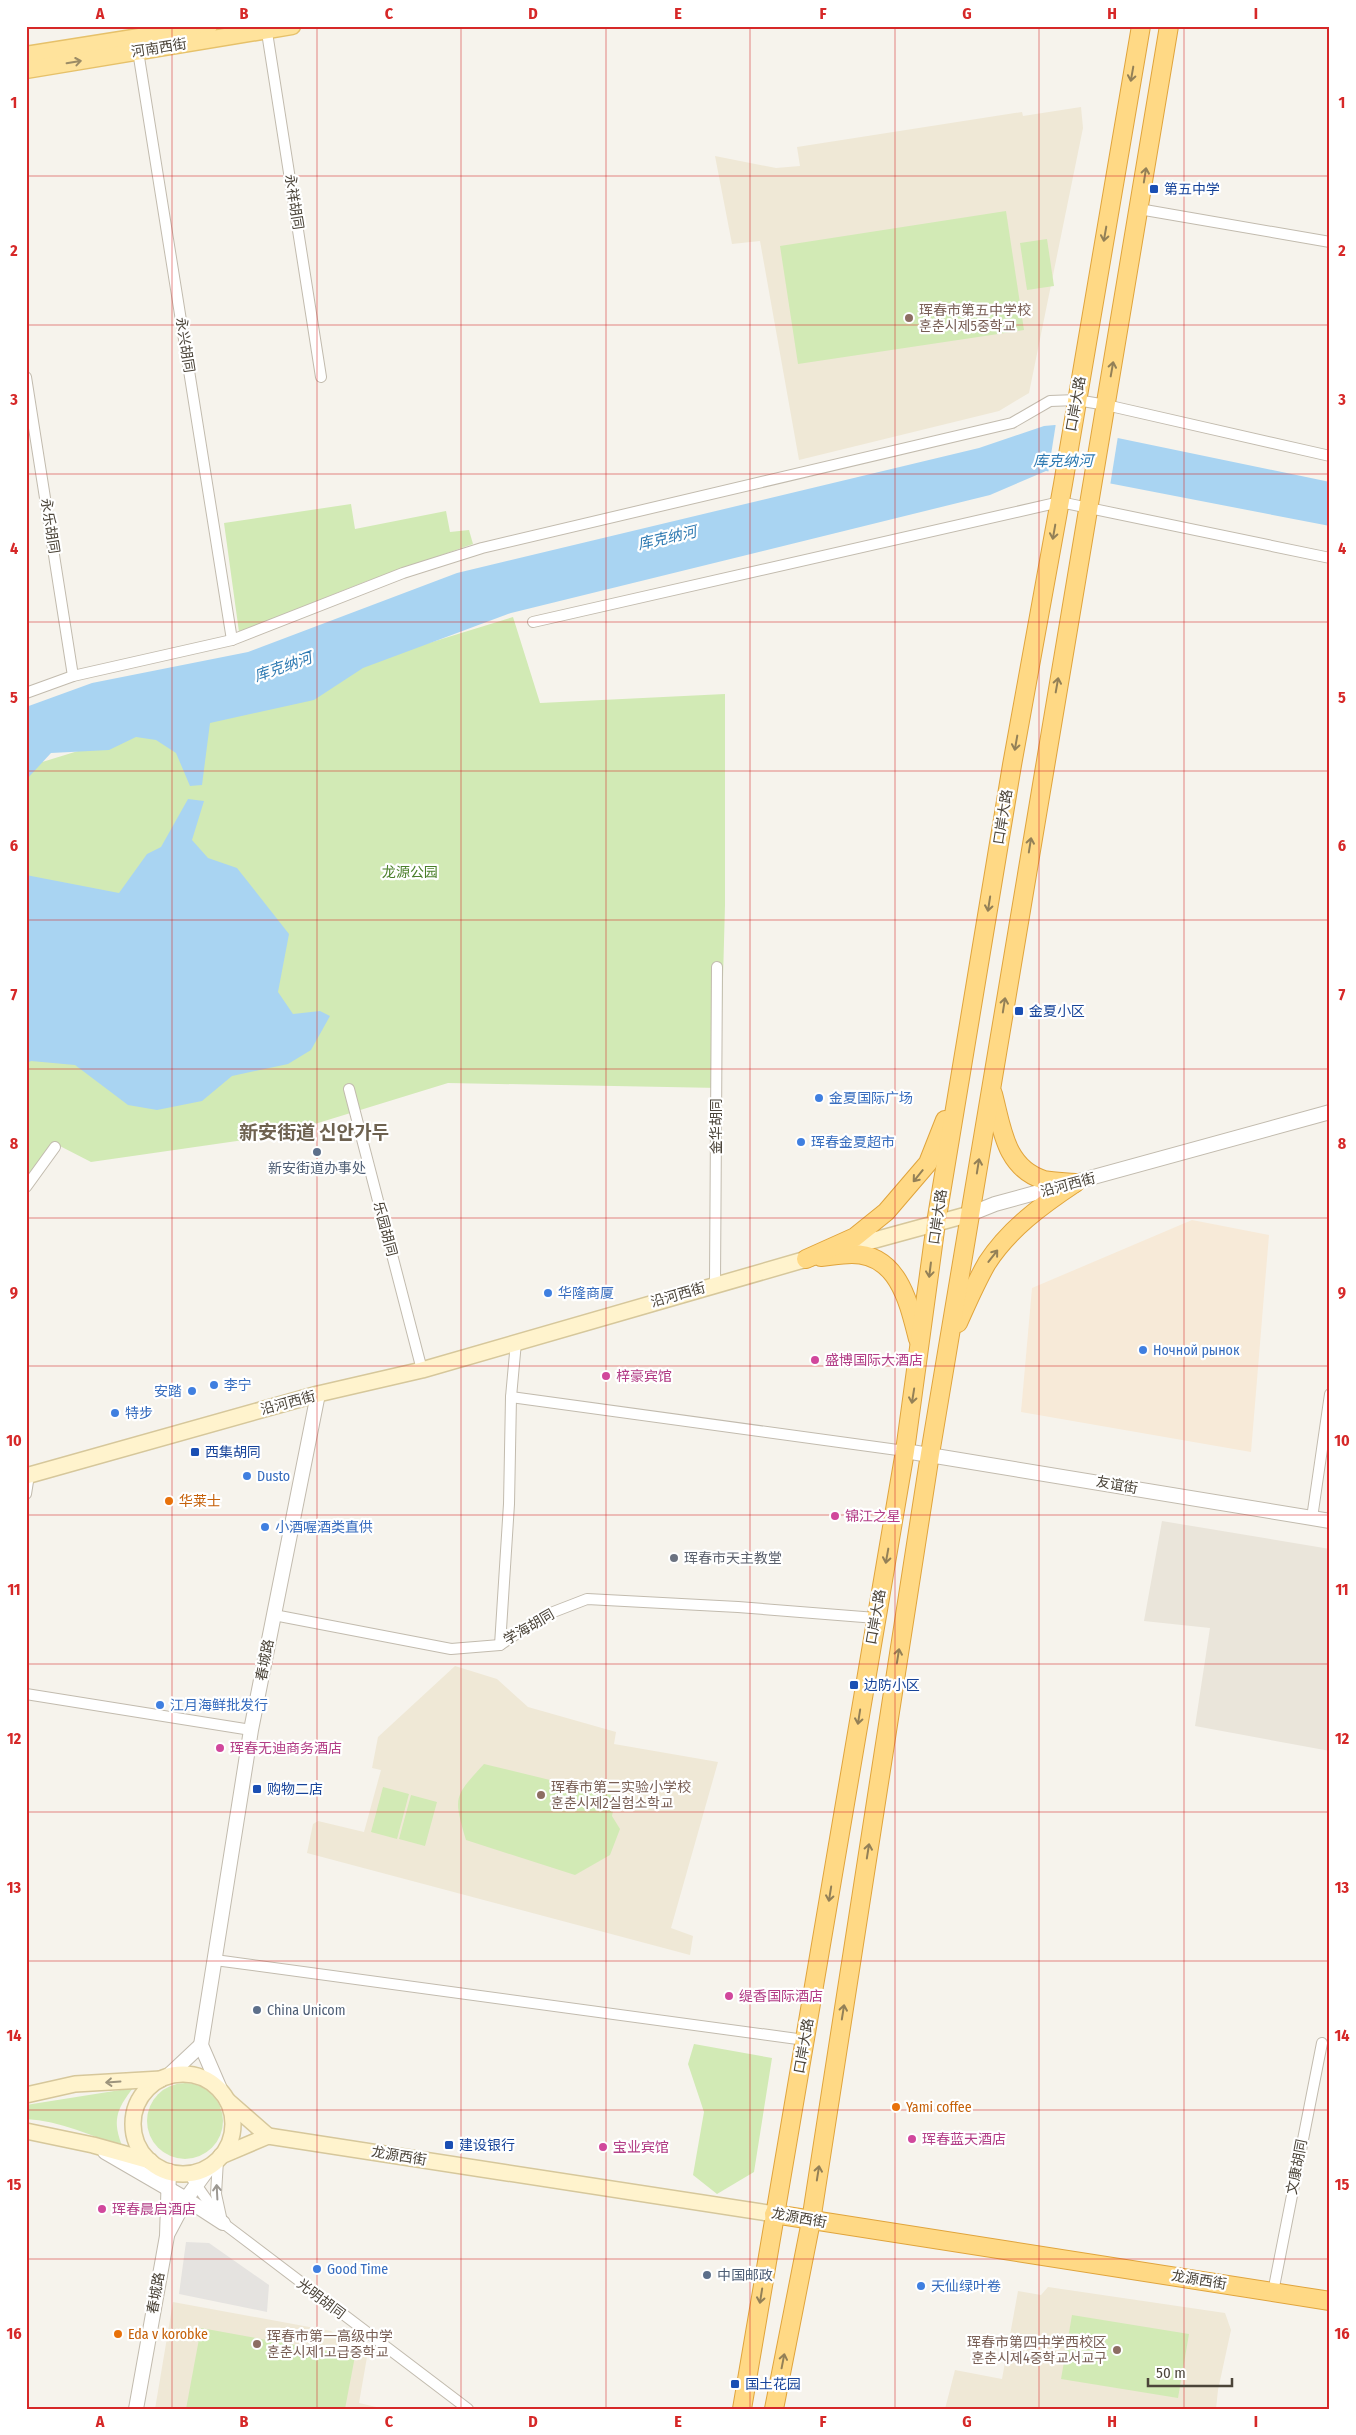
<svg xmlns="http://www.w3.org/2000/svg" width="1356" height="2435" font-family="'Fira Sans Condensed','Noto Sans SC','Noto Sans KR',sans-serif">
  <rect width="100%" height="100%" fill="#f6f3ec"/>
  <polygon fill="#eae5da" points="1162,1521 1330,1549 1330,1751 1195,1726 1210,1628 1144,1621"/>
  <polygon fill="#f7ead8" points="1192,1220 1269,1235 1251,1452 1021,1412 1032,1288"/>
  <g fill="#efe8d6">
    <polygon points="1081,107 1083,128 1029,393 999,411 799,460 760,241 732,244 715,156 776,168 800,166 797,147 1022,112 1023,116"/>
    <polygon points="455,1666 497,1679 528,1707 616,1732 614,1744 718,1762 671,1928 693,1936 690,1955 307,1853 313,1824 318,1821 364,1832 381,1770 372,1768 378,1737"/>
    <polygon points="1048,2287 1225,2313 1231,2330 1218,2390 1216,2409 945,2409 955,2370 1002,2379 1018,2291 1041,2295"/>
    <polygon points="173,2302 331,2331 367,2357 359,2403 385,2409 155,2409"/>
  </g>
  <g fill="#d2eab5">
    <polygon points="1006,211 1024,330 798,364 780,246"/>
    <polygon points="1047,239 1054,286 1027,290 1020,243"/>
    <polygon points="351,504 355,529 446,511 450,532 469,530 473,544 367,581 239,632 224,523"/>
    <polygon points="513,617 540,703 725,694 725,905 720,1088 448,1083 279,1135 91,1162 54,1143 26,1180 26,767"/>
    <path d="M484,1764l132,32 -4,20 8,13 -10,26 -35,20 -109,-35c-13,-44 -12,-43 18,-76z"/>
    <polygon points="383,1787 409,1794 397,1839 371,1832"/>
    <polygon points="411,1795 437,1802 425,1846 399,1839"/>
    <polygon points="694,2044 772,2058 754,2172 717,2194 693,2175 704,2112 688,2064"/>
    <circle cx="185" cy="2121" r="38"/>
    <path d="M133,2088c-17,22 -21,33 -10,60 -31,-13 -63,-27 -97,-29v-14z"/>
    <polygon points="1072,2315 1189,2334 1178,2398 1061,2379"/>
    <polygon points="201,2328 355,2356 345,2409 186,2409"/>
  </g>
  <polygon fill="#e5e3e0" points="186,2242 209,2243 269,2285 267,2312 179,2294"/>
  <g fill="#a9d4f2">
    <polygon points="1055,425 1330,482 1330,526 1046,471 990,495 511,613 363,668 314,700 210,723 202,785 190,786 176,753 156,740 136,737 109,750 51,753 26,780 26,707 92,683 248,652 457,573 979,448 1044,426"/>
    <polygon points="188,799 204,801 192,840 208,858 237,868 289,934 278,992 293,1014 320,1011 330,1016 311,1050 288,1064 232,1076 202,1101 157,1110 128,1105 75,1065 31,1061 26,1064 26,875 119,893 147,854 161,847"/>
  </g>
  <polygon fill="#f6f3ec" points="1056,423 1118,436 1110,486 1048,474"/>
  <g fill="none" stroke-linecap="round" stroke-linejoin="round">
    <defs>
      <g id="minor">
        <polyline points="266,26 321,377"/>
        <polyline points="138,51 232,640"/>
        <polyline points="1139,209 1330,242"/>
        <polyline points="26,377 73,676"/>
        <polyline points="533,622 1060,502 1330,558"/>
        <polyline points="26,693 73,676 232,640 403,573 482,548 1012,423 1050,401 1077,400 1106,405 1330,456"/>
        <polyline points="349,1089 422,1370"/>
        <polyline points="26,1187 55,1147"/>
        <polyline points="715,1284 717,967"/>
        <polyline points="511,1397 905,1451"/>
        <polyline points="26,1494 29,1475"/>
        <polyline points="1312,1518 1330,1394"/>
        <polyline points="274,1615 451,1649 500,1645 543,1616 587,1599 738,1607 876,1618"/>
        <polyline points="500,1645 509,1504 511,1397 516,1342"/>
        <polyline points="26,1694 251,1730"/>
        <polyline points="215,1960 805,2040"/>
        <polyline points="218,2160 216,2194 221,2217"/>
        <polyline points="188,2173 223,2223 468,2409"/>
        <polyline points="1273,2292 1322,2043"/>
      </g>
      <g id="tertiary">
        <polyline points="970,1214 995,1204 1330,1112"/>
        <polyline points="905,1451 1330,1521"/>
        <polyline points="168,2076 201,2045"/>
        <polyline points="220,2089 201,2045 251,1730 318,1394"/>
        <polyline points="105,2152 186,2199 223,2223"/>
        <polyline points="168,2233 186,2199 211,2165"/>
        <polyline points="136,2409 167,2236 169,2171"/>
      </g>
      <g id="secondary">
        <polyline points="842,1249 970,1214"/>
        <polyline points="26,1476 318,1394 422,1370 817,1256"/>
        <circle cx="183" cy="2124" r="50"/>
        <polyline points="26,2095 75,2084 161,2079"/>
        <polyline points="228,2101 268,2136"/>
        <polyline points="26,2131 93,2145 150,2161"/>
        <polyline points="221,2156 268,2136 774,2214"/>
      </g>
      <g id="primary">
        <polyline points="26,55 209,26"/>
        <polyline points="26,70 292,26"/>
      </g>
      <g id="trunk">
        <path d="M993,1094c9,34 12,74 51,86 10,2 21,2 31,3"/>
        <path d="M821,1257c10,-1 21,-3 31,-3 47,0 57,50 66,85"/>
        <polyline points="806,1259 855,1237 886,1212 928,1163 945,1120"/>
        <path d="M958,1323c9,-20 18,-41 29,-60 22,-34 55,-58 88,-80"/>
        <polyline points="774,2214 1330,2301"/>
        <polyline points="742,2409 905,1451 936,1223 1012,765 1063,484 1141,26"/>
        <polyline points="774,2409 811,2221 930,1454 1169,26"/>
      </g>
    </defs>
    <use href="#minor" stroke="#c2bbae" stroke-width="12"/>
    <use href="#tertiary" stroke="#c2bbae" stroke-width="16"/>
    <use href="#secondary" stroke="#d6c79b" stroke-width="18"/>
    <use href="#primary" stroke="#e6c16a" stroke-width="19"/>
    <use href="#trunk" stroke="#e0a43c" stroke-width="20"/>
    <use href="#minor" stroke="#fff" stroke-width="10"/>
    <use href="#tertiary" stroke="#fff" stroke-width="14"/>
    <use href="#secondary" stroke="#fff3cd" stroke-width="15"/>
    <use href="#primary" stroke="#ffe39c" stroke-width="16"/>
    <use href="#trunk" stroke="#ffd985" stroke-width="18"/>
  </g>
  <defs><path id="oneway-shaft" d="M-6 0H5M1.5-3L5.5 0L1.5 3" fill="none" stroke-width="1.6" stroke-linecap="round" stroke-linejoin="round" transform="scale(1.25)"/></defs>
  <use stroke="#9c8c66" href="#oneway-shaft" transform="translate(74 62) rotate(-9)"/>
  <g stroke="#938057">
    <use href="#oneway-shaft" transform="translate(1132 74) rotate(100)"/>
    <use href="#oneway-shaft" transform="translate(1145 175) rotate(-81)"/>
    <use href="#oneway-shaft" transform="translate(1105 234) rotate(100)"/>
    <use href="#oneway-shaft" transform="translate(1112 369) rotate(-80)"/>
    <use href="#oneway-shaft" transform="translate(1054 532) rotate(100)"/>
    <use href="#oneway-shaft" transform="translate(1057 685) rotate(-80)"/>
    <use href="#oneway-shaft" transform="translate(1016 743) rotate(100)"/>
    <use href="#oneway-shaft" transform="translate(1030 845) rotate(-81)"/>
    <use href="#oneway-shaft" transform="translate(989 904) rotate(99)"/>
    <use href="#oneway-shaft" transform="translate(1004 1005) rotate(-81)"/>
    <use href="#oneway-shaft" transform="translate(978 1166) rotate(-81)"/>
    <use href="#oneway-shaft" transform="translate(918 1176) rotate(129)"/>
    <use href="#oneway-shaft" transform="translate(993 1256) rotate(-52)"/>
    <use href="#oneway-shaft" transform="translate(930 1270) rotate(97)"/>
    <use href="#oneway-shaft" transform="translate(913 1396) rotate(99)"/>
    <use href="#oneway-shaft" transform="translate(887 1556) rotate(100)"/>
    <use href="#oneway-shaft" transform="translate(898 1656) rotate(-81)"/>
    <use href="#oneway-shaft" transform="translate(859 1717) rotate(99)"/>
    <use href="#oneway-shaft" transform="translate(868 1851) rotate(-81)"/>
    <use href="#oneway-shaft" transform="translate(830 1894) rotate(99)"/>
    <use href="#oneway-shaft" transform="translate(843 2012) rotate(-81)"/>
    <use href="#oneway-shaft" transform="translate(818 2173) rotate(-81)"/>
    <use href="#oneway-shaft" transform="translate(761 2296) rotate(99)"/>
    <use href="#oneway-shaft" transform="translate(783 2361) rotate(-79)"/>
  </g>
  <use stroke="#9c937c" href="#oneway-shaft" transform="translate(113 2082) rotate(176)"/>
  <use stroke="#9c9892" href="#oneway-shaft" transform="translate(217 2192) rotate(-93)"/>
  <path fill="none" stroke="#d62828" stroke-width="1" stroke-opacity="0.55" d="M172,26v2383M317,26v2383M461,26v2383M606,26v2383M750,26v2383M895,26v2383M1039,26v2383M1184,26v2383M26,176h1304M26,325h1304M26,474h1304M26,622h1304M26,771h1304M26,920h1304M26,1069h1304M26,1218h1304M26,1366h1304M26,1515h1304M26,1664h1304M26,1812h1304M26,1961h1304M26,2110h1304M26,2259h1304"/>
  <g fill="#1a4fb4" stroke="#fff" stroke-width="2">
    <rect x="1149" y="184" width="10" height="10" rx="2.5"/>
    <rect x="1014" y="1006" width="10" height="10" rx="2.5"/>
    <rect x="190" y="1447" width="10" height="10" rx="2.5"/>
    <rect x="849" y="1680" width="10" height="10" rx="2.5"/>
    <rect x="252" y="1784" width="10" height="10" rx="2.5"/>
    <rect x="444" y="2140" width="10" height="10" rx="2.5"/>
    <rect x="730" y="2379" width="10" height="10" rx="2.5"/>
  </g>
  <g fill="#8d6e63" stroke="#fff" stroke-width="2">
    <circle cx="909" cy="318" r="5"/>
    <circle cx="541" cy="1795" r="5"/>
    <circle cx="257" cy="2344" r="5"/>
    <circle cx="1117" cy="2350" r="5"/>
  </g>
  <g fill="#3f7fe0" stroke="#fff" stroke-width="2">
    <circle cx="819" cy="1098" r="5"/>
    <circle cx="801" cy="1142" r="5"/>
    <circle cx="548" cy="1293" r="5"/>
    <circle cx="1143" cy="1350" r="5"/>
    <circle cx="214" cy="1385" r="5"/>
    <circle cx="192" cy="1391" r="5"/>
    <circle cx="115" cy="1413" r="5"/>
    <circle cx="247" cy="1476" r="5"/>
    <circle cx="265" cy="1527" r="5"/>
    <circle cx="160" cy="1705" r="5"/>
    <circle cx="317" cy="2269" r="5"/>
    <circle cx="921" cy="2286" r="5"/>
  </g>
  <g fill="#5c6f8a" stroke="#fff" stroke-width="2">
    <circle cx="317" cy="1152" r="5"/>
    <circle cx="257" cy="2010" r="5"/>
    <circle cx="707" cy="2275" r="5"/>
  </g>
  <g fill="#d1479c" stroke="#fff" stroke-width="2">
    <circle cx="815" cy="1360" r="5"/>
    <circle cx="606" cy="1376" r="5"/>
    <circle cx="835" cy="1516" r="5"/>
    <circle cx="220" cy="1748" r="5"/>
    <circle cx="729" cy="1996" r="5"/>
    <circle cx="912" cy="2139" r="5"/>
    <circle cx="603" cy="2147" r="5"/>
    <circle cx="102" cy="2209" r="5"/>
  </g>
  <g fill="#e8710a" stroke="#fff" stroke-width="2">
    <circle cx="169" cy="1501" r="5"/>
    <circle cx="896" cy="2107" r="5"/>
    <circle cx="118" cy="2334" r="5"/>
  </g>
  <circle fill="#6b7280" stroke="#fff" stroke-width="2" cx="674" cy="1558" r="5"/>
  <g text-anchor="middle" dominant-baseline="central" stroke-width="4.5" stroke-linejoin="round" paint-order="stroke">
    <g font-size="14" fill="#4b4439" stroke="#fff">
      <text transform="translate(159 48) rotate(-9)">河南西街</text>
      <text transform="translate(294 202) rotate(81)">永祥胡同</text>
      <text transform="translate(185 345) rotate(81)">永兴胡同</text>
      <text transform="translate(1076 404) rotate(-80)">口岸大路</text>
      <text transform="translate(50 526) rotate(81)">永乐胡同</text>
      <text transform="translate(1003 817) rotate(-81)">口岸大路</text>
      <text transform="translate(716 1126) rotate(-90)">金华胡同</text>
      <text transform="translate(1068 1185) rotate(-15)">沿河西街</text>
      <text transform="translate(938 1217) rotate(-82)">口岸大路</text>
      <text transform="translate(385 1229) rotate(75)">乐园胡同</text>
      <text transform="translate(678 1295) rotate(-16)">沿河西街</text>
      <text transform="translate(288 1403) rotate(-15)">沿河西街</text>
      <text transform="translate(1117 1485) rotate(10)">友谊街</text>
      <text transform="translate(876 1617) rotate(-80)">口岸大路</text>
      <text transform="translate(529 1627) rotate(-30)">学海胡同</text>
      <text transform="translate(265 1660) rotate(-79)">春城路</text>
      <text transform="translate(804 2046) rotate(-80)">口岸大路</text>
      <text transform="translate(399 2156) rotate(9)">龙源西街</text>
      <text transform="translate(1297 2167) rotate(-79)">文康胡同</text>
      <text transform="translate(799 2218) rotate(10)">龙源西街</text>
      <text transform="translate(1199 2280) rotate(9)">龙源西街</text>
      <text transform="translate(156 2293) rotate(-80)">春城路</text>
      <text transform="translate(321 2299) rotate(37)">光明胡同</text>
    </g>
    <g font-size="14" fill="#164399" stroke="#fff" text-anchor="start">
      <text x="1164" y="189">第五中学</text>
      <text x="1029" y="1011">金夏小区</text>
      <text x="205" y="1452">西集胡同</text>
      <text x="864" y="1685">边防小区</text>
      <text x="267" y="1789">购物二店</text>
      <text x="459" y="2145">建设银行</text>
      <text x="745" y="2384">国土花园</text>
    </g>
    <g font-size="14" fill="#785e54" stroke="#fff" text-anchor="start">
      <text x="919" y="310">珲春市第五中学校<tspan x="919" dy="16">훈춘시제5중학교</tspan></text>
      <text x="551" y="1787">珲春市第二实验小学校<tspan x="551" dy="16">훈춘시제2실험소학교</tspan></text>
      <text x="267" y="2336">珲春市第一高级中学<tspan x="267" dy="16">훈춘시제1고급중학교</tspan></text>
      <text x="1107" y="2342" text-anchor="end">珲春市第四中学西校区<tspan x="1107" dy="16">훈춘시제4중학교서교구</tspan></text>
    </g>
    <g font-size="14" fill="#4a7f2a" stroke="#fff">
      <text x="410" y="872">龙源公园</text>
    </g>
    <g font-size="14" fill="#366cbe" stroke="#fff" text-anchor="start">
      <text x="829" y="1098">金夏国际广场</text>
      <text x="811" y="1142">珲春金夏超市</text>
      <text x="558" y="1293">华隆商厦</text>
      <text x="1153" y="1350">Ночной рынок</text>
      <text x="224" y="1385">李宁</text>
      <text x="182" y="1391" text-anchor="end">安踏</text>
      <text x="125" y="1413">特步</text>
      <text x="257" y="1476">Dusto</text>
      <text x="275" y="1527">小酒喔酒类直供</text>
      <text x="170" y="1705">江月海鲜批发行</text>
      <text x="327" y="2269">Good Time</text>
      <text x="931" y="2286">天仙绿叶卷</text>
    </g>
    <g font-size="14" fill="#4e5e75" stroke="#fff" text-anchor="start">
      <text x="317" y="1168" text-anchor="middle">新安街道办事处</text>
      <text x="267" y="2010">China Unicom</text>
      <text x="717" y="2275">中国邮政</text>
    </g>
    <g font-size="14" fill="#b23c85" stroke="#fff" text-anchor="start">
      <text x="825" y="1360">盛博国际大酒店</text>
      <text x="616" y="1376">梓豪宾馆</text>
      <text x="845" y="1516">锦江之星</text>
      <text x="230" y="1748">珲春无迪商务酒店</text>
      <text x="739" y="1996">缇香国际酒店</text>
      <text x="922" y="2139">珲春蓝天酒店</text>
      <text x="613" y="2147">宝业宾馆</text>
      <text x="112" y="2209">珲春晨启酒店</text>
    </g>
    <g font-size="14" fill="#c56008" stroke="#fff" text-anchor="start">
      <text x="179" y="1501">华莱士</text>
      <text x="906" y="2107">Yami coffee</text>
      <text x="128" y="2334">Eda v korobke</text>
    </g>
    <g font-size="14" fill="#5b616d" stroke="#fff" text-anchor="start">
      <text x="684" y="1558">珲春市天主教堂</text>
    </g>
    <g font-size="15" font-style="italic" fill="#2e7ab2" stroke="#fff">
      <text x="1063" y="461">库克纳河</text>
      <text transform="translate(667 538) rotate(-13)">库克纳河</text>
      <text transform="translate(283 667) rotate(-19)">库克纳河</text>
    </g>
    <g font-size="19" font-weight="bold" fill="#6e6250" stroke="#fff">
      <text x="314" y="1132">新安街道 신안가두</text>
    </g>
  </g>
  <rect width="1356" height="2435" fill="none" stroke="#ffffff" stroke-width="55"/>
  <path d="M1148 2378v8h84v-8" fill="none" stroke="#4b4439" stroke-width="2.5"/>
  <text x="1156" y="2378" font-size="15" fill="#4b4439" stroke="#ffffff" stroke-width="4" paint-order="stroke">50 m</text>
  <rect x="28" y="28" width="1300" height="2380" fill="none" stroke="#d62828" stroke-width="2"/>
  <g font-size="16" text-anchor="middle" font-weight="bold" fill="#d62828">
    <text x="100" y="19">A</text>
    <text x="244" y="19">B</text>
    <text x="389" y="19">C</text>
    <text x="533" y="19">D</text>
    <text x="678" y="19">E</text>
    <text x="823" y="19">F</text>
    <text x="967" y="19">G</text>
    <text x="1112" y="19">H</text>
    <text x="1256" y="19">I</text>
    <text x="14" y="108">1</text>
    <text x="1342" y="108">1</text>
    <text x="14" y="256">2</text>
    <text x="1342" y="256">2</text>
    <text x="14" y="405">3</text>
    <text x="1342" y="405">3</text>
    <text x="14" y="554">4</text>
    <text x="1342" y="554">4</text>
    <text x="14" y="703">5</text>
    <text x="1342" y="703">5</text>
    <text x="14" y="851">6</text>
    <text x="1342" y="851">6</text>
    <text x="14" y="1000">7</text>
    <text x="1342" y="1000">7</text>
    <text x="14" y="1149">8</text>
    <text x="1342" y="1149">8</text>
    <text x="14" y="1298">9</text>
    <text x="1342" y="1298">9</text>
    <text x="14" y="1446">10</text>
    <text x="1342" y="1446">10</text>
    <text x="14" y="1595">11</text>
    <text x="1342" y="1595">11</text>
    <text x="14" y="1744">12</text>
    <text x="1342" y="1744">12</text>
    <text x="14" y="1893">13</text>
    <text x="1342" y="1893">13</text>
    <text x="14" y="2041">14</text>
    <text x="1342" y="2041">14</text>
    <text x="14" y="2190">15</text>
    <text x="1342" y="2190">15</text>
    <text x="14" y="2339">16</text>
    <text x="1342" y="2339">16</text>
    <text x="100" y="2427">A</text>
    <text x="244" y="2427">B</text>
    <text x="389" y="2427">C</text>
    <text x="533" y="2427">D</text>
    <text x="678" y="2427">E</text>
    <text x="823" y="2427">F</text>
    <text x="967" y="2427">G</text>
    <text x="1112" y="2427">H</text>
    <text x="1256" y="2427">I</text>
  </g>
</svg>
